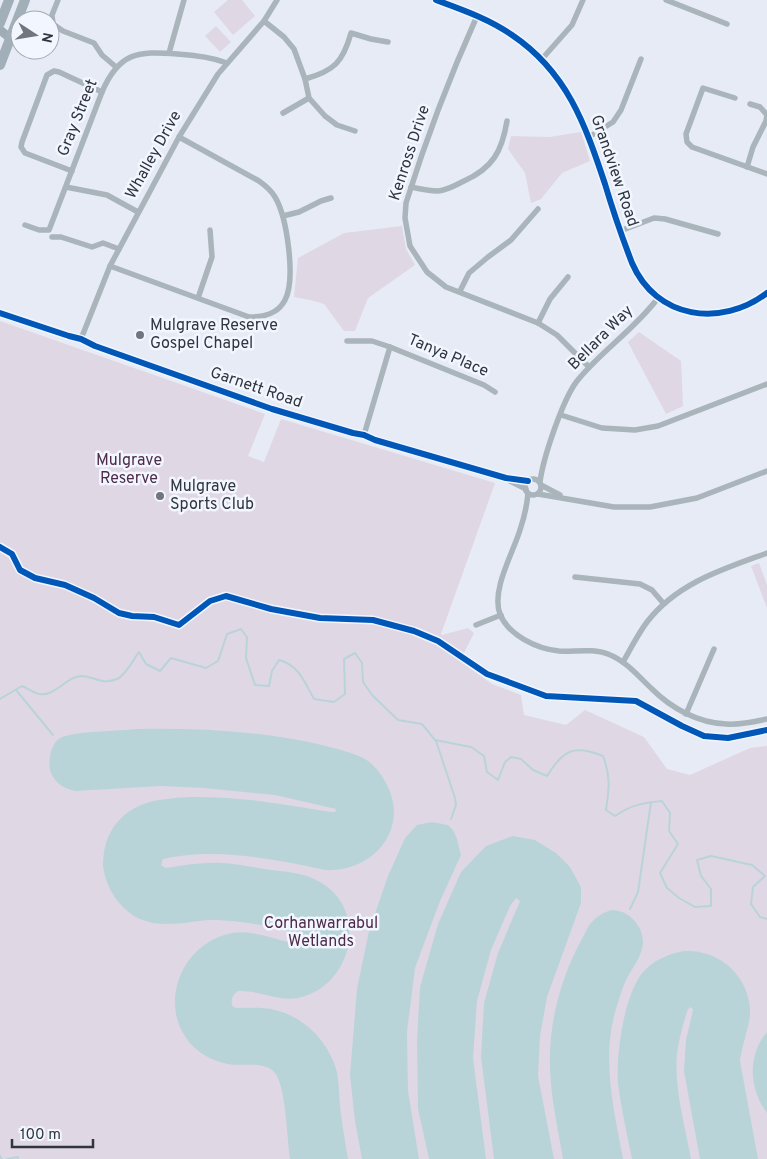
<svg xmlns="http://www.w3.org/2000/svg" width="767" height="1159" font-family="Overpass,sans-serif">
  <rect width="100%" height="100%" fill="#e7ebf5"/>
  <g fill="#e0d7e4">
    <polygon points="228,0 242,0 255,16 233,35 214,12"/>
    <polygon points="216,26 231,42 220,52 205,36"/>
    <polygon points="581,132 590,161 562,173 541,199 531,203 525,173 508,149 511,136 549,137"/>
    <polygon points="402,226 406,249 415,265 368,298 355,331 344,331 324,304 310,300 294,297 298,258 344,233"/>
    <polygon points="0,321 265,414 248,456 264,462 281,419 495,483 441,634 442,635 468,628 474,633 460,661 492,684 521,695 524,715 566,725 585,710 644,737 667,769 690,775 750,748 767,746 767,1159 0,1159"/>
    <polygon points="639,332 681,361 683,406 666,414 628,342"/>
    <polygon points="759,563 767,585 767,608 751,566"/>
  </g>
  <g fill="#b9d4d9">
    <path d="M137,729c62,-1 125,2 185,16 15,4 30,7 43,14 10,6 17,16 22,26 23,45 -15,88 -62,85 -51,-11 -110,-23 -162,-11l-2,6 5,3c19,-3 38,-6 57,-5 16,1 33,5 49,7 16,2 33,3 48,12 50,28 32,105 -22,116 -21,4 -39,-8 -60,-7 -6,4 -8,10 -5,16l4,1c13,0 26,-1 38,2 30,7 54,32 62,62 2,11 2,23 3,34 2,18 5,35 8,53h-58c-3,-20 -4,-72 -15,-86 -11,-13 -33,-6 -47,-9 -15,-3 -29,-10 -39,-22 -32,-40 -6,-100 43,-109 20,-3 38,5 57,9l3,-4 -2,-6c-23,-7 -55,-12 -79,-12 -23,1 -48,9 -71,-1 -20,-9 -35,-32 -37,-54 0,-7 1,-15 3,-22 5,-17 18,-31 35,-38 15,-6 32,-7 48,-8 48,-1 95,7 142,15h4l1,-3 -61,-14 -71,-7 -43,-2 -86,5c-12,-3 -21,-8 -25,-21 -2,-9 1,-27 10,-32 13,-7 60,-7 77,-9z"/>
    <polygon points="432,822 448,825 453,830 457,839 461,855 440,901 415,968 407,1032 408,1091 419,1159 362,1159 355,1121 350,1075 357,989 369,931 388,876 405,838 417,825"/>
    <polygon points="513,836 535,840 556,853 570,867 581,887 581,903 547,997 540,1036 538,1076 554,1159 494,1159 481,1057 484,1003 498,953 520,901 516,898 510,906 491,950 477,1001 473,1058 486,1159 429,1159 418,1109 417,1041 420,987 438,924 461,872 486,846"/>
    <path d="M612,910c16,0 31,15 31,32 0,13 -11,26 -17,38 -4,9 -7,19 -10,29 -15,49 -2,101 7,150h-60c-5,-30 -12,-60 -13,-90 -2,-45 11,-93 33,-132 3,-5 5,-12 10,-16 5,-6 12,-9 19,-11z"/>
    <path d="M684,951c6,0 13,0 19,2 28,6 49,34 47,63 -2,15 -8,29 -10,45l18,98h-58l-16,-88 2,-31 7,-30 -2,-3 -3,2c-5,15 -9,30 -11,45 -3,35 8,71 14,105h-59c-5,-25 -11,-51 -14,-76 -2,-29 6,-89 25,-111 11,-12 25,-18 41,-21z"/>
    <path d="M767,1032v81c-18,-23 -20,-58 0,-81z"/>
  </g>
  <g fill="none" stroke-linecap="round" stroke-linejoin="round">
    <g stroke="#b9d4d9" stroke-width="2">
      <polyline points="16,690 53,735"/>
      <path d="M0,699l22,-13c5,2 10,6 14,7 18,7 29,-17 46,-17 13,1 21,9 35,3 9,-4 16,-19 22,-27l7,12 14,7 11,-13 35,10 12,-7 9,-27 14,-5 6,8 -1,21 9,27 14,1 3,-15 7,-11c20,5 26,23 35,39l20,3 11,-8 -1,-35 11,-6 7,10 1,19 9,13 26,25 24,4 13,16 36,7 13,9 3,16 11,8 7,-18 6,-5 10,2 12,11 14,6c16,-26 27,-32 56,-20 8,21 6,33 3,54l9,6c16,-11 27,-13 47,-15l8,12 -1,18 9,13 -18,29 7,15 12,10 16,9 16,-1v-17l-10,-13 -4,-16 14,-4 41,9 13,11 -12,11 -2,17 9,13 7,2"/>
      <polyline points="436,741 455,798 456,805 451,819"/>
      <polyline points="630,909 638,892 651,802"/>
      <polyline points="0,1156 2,1159"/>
      <polyline points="7,1159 18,1157 18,1159"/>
    </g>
    <g stroke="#aab4bb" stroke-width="5.5">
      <polyline points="58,0 52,15 53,24 63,31 94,43 102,55 116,67"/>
      <path d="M436,0c27,10 53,19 76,35 55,37 73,89 93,149 8,27 17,53 27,79 24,56 89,65 135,30"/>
      <polyline points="666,0 727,24"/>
      <path d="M477,16c-27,60 -51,123 -71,187l-1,15 5,28 17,26 19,15 92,36 19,12 32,32"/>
      <polyline points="264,21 284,37 294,49 305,79 309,98 325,116 337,125 355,131"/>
      <polyline points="169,53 184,0"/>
      <polyline points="541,60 572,25 583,0"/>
      <path d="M305,79c29,-8 38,-17 46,-46l20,6 17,3"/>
      <polyline points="735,98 703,88 686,134 687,142 692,147 767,174"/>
      <polyline points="750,104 760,107 767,115"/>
      <polyline points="283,113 309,98"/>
      <polyline points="589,137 613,122 621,110 641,59"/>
      <polyline points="747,167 753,147 766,121 767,115"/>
      <polyline points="72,171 25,153 21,147 22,142 47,75 54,71 59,72 102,92"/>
      <polyline points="66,187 107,195 138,212"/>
      <path d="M411,187c9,2 18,4 27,4 10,-1 18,-6 26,-10 29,-13 38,-30 43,-60"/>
      <polyline points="283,216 299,212 321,201 331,198"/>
      <path d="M25,225l14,5h10l53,-138c17,-40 36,-41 75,-38 18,1 34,3 50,9"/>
      <polyline points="620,231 654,218 665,219 718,234"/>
      <polyline points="52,237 61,237 92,247 103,243 119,249"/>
      <path d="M110,266l139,51c15,0 29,-3 36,-17 11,-21 2,-83 -10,-103 -4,-7 -9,-11 -16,-16l-80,-44"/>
      <polyline points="460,291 469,273 488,257 511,240 538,209"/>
      <polyline points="198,298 212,257 210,230"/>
      <polyline points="0,313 69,336 81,339 95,346 272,409 353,433 364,435 375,440 506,478 528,481"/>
      <polyline points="538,323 550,299 568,277"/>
      <polyline points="81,339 110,266 179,137 218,74 264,21 277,0"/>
      <polyline points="347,341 372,341 390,347"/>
      <polyline points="561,415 602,428 635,430 658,426 767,384"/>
      <polyline points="364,435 390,347 484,385 495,392"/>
      <circle cx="533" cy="487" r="8"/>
      <polyline points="510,481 526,489"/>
      <path d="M540,482c3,-24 23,-83 37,-101 24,-30 58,-52 81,-83"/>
      <polyline points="541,485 560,495"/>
      <path d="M528,493c-1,13 -4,25 -8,37 -7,23 -29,60 -20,84 8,21 37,35 59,37 15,1 34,-3 49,3 18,7 30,22 44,35 19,19 46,34 74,35 13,1 28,-2 41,-5"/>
      <polyline points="538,494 614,507 650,507 697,498 767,471"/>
      <polyline points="575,577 640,584 652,590 664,604"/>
      <polyline points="476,625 501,615"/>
      <path d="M623,662c8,-14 15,-28 24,-40 30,-39 76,-53 120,-69"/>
      <polyline points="686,714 714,649"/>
    </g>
    <polyline stroke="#a0acb5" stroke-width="9" points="0,30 10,38"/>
    <g stroke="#a1afb9" stroke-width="10">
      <polyline points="0,23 9,0"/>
      <polyline points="0,65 25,0"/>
    </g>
    <defs>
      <g id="cycleway">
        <path d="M436,0c27,10 53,19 76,35 55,37 73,89 93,149 8,27 17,53 27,79 24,56 89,65 135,30"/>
        <polyline points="0,313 69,336 81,339 95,346 272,409 353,433 364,435 375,440 506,478 528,481"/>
        <polyline points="0,547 12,554 20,570 35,578 65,585 94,598 119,613 132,616 154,617 179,625 210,601 226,596 271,609 320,618 373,620 414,631 438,641 487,674 546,696 636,701 682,726 704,736 728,738 767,730"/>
      </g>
    </defs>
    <use href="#cycleway" stroke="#f2f6ff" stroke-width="9"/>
    <use href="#cycleway" stroke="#0057b8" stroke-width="6"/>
  </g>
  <g fill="#71757e" stroke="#f2f6ff" stroke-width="2">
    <circle cx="140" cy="335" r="5"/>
    <circle cx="160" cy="496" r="5"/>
  </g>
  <g text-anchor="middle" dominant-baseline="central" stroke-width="5" stroke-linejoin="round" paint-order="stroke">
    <g font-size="16" fill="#31353e" stroke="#f2f6ff">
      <text transform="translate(78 118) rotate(-68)">Gray Street</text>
      <text transform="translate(410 153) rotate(-72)">Kenross Drive</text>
      <text transform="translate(154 155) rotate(-61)">Whalley Drive</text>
      <text transform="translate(614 171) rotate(71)">Grandview Road</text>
      <text transform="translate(601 338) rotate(-45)">Bellara Way</text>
      <text transform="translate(448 356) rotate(23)">Tanya Place</text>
      <text transform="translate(256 388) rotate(19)">Garnett Road</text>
    </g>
    <g font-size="16" fill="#31353e" stroke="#f2f6ff" text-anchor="start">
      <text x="150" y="326">Mulgrave Reserve<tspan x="150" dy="18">Gospel Chapel</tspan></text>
      <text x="170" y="487">Mulgrave<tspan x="170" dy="18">Sports Club</tspan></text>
    </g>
    <g font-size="16" fill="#4e2b4a" stroke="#f2f6ff">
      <text x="129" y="461">Mulgrave<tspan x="129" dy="18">Reserve</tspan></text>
      <text x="321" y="924">Corhanwarrabul<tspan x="321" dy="18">Wetlands</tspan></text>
    </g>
  </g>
  <g transform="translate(35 35) rotate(102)"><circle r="24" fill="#f2f6ff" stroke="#a5a9b2"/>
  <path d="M0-4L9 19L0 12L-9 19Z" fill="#71757e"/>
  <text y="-8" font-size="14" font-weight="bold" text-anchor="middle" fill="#31353e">N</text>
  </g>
  <path d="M12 1139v8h81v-8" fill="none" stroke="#31353e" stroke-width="2.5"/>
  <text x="20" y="1139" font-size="15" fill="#31353e" stroke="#f2f6ff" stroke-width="4" paint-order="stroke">100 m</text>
</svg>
